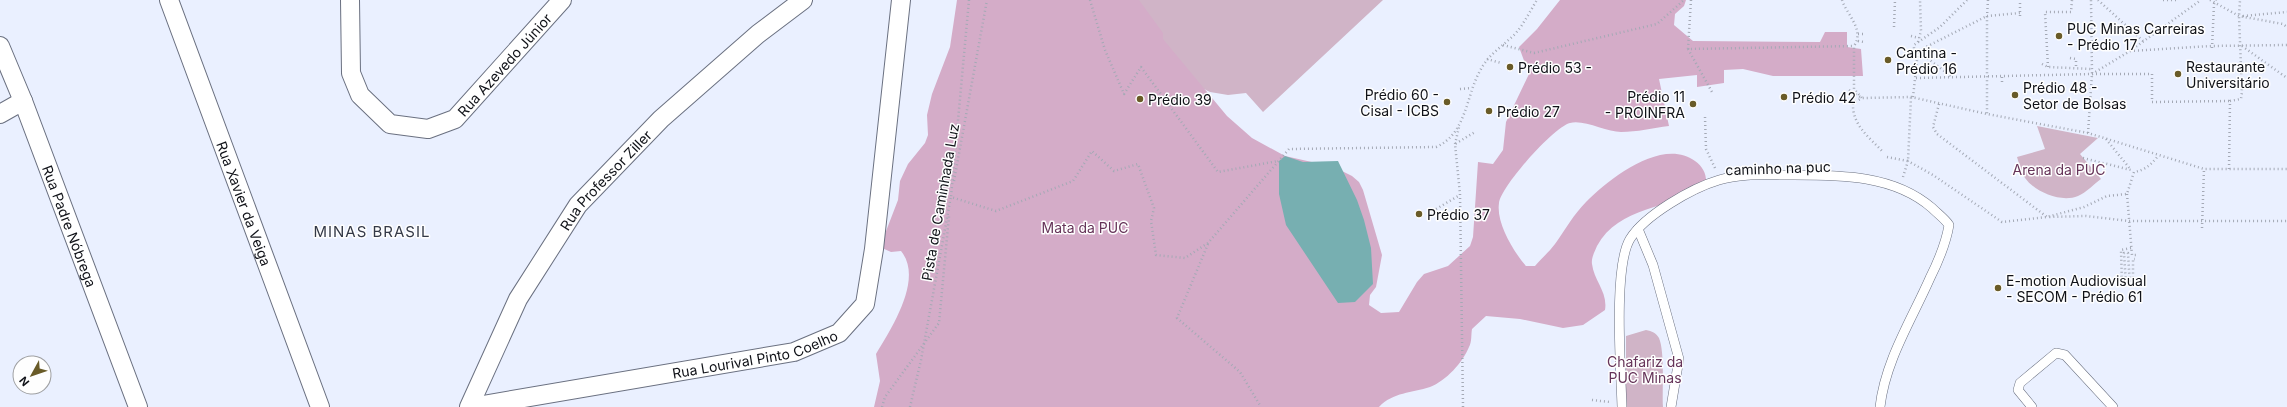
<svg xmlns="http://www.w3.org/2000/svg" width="2287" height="407" font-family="Inter,sans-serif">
  <rect width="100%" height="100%" fill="#eaf0ff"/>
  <g fill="#d0b4c7">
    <polygon points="1123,0 1383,0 1263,112 1246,93 1228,95 1210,92 1190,82"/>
    <path d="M2037,126l61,12 -18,16 21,25c-7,5 -15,14 -23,17 -17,7 -43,-4 -53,-18 -4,-6 -6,-15 -8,-21l28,-8z"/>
    <path d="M1646,330c6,1 10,3 13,8 6,14 3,53 4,69h-37v-71z"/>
  </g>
  <path fill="#d4acc8" d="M957,0h182l24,33v6l64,77 25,22 33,18 49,11 18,9 7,6 4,8 19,65 -6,32 -6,8 -1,10 12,8 18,-1 18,-30 7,-8 24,-8 22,-20 3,-9 5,-75 15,2 10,-14 3,-28 23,-48 -10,-27 18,-18 23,-29h126l-2,6 -9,8 -1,11 19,16 127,1 5,-10h22v15l14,2 2,27h-90l-30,-7 -19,1v13l-27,4v-12l-38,4 10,47c-16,2 -32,6 -48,6 -14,0 -38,-13 -51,-9 -16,4 -69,63 -71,80 -3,20 14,48 27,63h9c6,-7 14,-14 20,-22 10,-14 19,-30 31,-42 23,-23 76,-65 109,-41 10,7 13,17 10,29 -36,18 -86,16 -108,56 -2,5 -6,12 -5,18 2,17 16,28 13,46l-22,15 -20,3 -43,-9 -34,-3 -14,13c-1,5 0,13 -3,18 -6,15 -23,34 -39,40 -18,6 -37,5 -51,20h-505l6,-26 -4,-27c15,-25 48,-75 25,-103l-10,1 -9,-4 1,-9 15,-39 2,-19 8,-17 17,-21 3,-8 -1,-20 5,-21 18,-47z"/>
  <polygon fill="#77afb1" points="1285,156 1303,162 1338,161 1357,200 1364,220 1371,248 1373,284 1355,302 1338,303 1286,225 1279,194 1279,161"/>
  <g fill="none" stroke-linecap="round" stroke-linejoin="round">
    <defs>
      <g id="service">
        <polyline points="1638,229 1653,265 1679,359 1671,407"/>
        <path d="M1622,407c-1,-36 -9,-140 8,-168 15,-24 62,-51 89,-59 22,-7 47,-5 70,-5 49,0 104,-1 143,33 6,6 13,11 17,17 -3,18 -11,37 -19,53 -18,41 -45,83 -50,129"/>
        <polyline points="2032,407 2018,390 2020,383 2056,353 2065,355 2113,407"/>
      </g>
      <g id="minor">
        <path id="s1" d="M169,0l151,407"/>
        <path id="s2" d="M350,0l1,73 9,22 30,29 38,5 27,-10 107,-119"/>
        <path id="s3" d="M0,46l23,55 115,306"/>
        <polyline points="0,114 23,101"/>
        <path id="s4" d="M469,407l49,-108 60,-94 83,-86 97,-85 45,-34"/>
        <path id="s5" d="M471,407l323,-55 45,-19 26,-29 9,-55 27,-249"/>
      </g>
    </defs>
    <use href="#service" stroke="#6a7080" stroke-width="10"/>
    <use href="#minor" stroke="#6a7080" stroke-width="20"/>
    <g stroke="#a4a9b5" stroke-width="2.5" stroke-dasharray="1 3" stroke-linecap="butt">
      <path d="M969,0l-18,197 45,14 77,-30 19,-30 22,20 24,-7 16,44 -3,13 5,34 29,3 23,-15 81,-94 147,-2c31,-13 30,-53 45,-78 8,-15 22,-23 34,-35 9,-10 15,-23 22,-34"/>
      <polyline points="1090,0 1105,50 1124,94 1141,67 1218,172 1278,161"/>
      <polyline points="1691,0 1688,49 1854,46"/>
      <path d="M1842,0c5,15 23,30 12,46v43l8,9 -9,5c-1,22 16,34 30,49"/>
      <polyline points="1967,0 1940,27 1914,45 1914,49 1918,51 1987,16 1987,114"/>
      <polyline points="1988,0 1987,16 2020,13"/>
      <polyline points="2098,0 2143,41"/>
      <polyline points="2163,0 2179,0"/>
      <polyline points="2210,0 2239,16 2283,24 2287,27"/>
      <polyline points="2020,16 2020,0"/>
      <polyline points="2243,16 2287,12"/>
      <polyline points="1894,27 1895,0"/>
      <polyline points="1858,34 1864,34"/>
      <polyline points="1911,36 1919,38"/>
      <polyline points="1858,41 1864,42"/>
      <polyline points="1918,42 1921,31 1920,0"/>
      <polyline points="1503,45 1534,53 1657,24 1684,0"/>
      <polyline points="2242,46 2287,78"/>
      <polyline points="2212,48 2214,4 2216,0"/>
      <polyline points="1688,49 1712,92"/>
      <polyline points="1918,51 1952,77"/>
      <polyline points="2130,51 2212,46 2287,45"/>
      <polyline points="2070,58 2076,59 2076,68"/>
      <polyline points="1487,59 1501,63"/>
      <polyline points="2042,64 2048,67 2091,69"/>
      <polyline points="2048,67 2045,12 2071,12 2072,0"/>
      <polyline points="2092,74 2152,74 2152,102 2230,101"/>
      <polyline points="2002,77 2002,85"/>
      <polyline points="1916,78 2092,74 2130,51 2201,0"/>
      <polyline points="1460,89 1472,88"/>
      <polyline points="1849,90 1862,98 1911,97 1987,114 2088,133 2204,169 2287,169"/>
      <polyline points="1913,97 1918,51"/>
      <polyline points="1939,104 1933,127 1937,134 2047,217 2086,216 2129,221 2287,221"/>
      <polyline points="1705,117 1706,149 1715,168"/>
      <polyline points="2088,133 2092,74 2091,0"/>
      <polyline points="2106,139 2131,170"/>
      <polyline points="1455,144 1459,127"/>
      <polyline points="1887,157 1908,161 1911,97"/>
      <polyline points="2083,158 2131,170"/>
      <polyline points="2229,169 2230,101 2241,99 2242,92 2239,16 2240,0"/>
      <path d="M1903,177l5,-16 25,14 69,47 45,-5 37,-10 23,-11 20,-2 7,-22c11,-2 17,-7 24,-16"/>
      <polyline points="954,181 987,0"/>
      <polyline points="2127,194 2132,255 2136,255"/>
      <polyline points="1436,209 1460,195"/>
      <polyline points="2202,228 2204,169"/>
      <polyline points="1208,244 1177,318 1240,372 1261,407"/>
      <polyline points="2131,248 2121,250 2122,284 2126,285 2124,253 2128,253 2130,285 2133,286 2133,259 2135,259"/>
      <polyline points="1592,400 1610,402"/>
      <polyline points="882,407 885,397 939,323 949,216"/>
      <polyline points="910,407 921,360 951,196"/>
      <polyline points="1463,407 1460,194 1455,144 1475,132"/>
    </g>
    <use href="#service" stroke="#fff" stroke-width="9"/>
    <use href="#minor" stroke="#fff" stroke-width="18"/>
  </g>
  <g fill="#695b28" stroke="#fefefe" stroke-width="1.5">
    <circle cx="2059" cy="36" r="4"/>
    <circle cx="1888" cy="60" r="4"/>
    <circle cx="1510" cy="67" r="4"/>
    <circle cx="2178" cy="74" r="4"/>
    <circle cx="2015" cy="95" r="4"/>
    <circle cx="1784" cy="97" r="4"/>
    <circle cx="1140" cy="99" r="4"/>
    <circle cx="1447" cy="102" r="4"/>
    <circle cx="1693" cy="104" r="4"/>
    <circle cx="1489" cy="111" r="4"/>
    <circle cx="1419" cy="214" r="4"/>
    <circle cx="1998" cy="288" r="4"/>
  </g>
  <g text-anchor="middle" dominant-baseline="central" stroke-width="3" stroke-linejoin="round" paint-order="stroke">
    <g font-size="14" fill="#101218" stroke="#fefefe" text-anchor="start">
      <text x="2067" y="28">PUC Minas Carreiras<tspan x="2067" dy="16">- Prédio 17</tspan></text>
      <text x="1896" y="52">Cantina -<tspan x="1896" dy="16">Prédio 16</tspan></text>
      <text x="2186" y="66">Restaurante<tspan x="2186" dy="16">Universitário</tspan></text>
      <text x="1518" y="67">Prédio 53 -</text>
      <text x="2023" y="87">Prédio 48 -<tspan x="2023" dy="16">Setor de Bolsas</tspan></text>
      <text x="1439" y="94" text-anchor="end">Prédio 60 -<tspan x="1439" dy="16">Cisal - ICBS</tspan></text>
      <text x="1685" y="96" text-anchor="end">Prédio 11<tspan x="1685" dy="16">- PROINFRA</tspan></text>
      <text x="1792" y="97">Prédio 42</text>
      <text x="1148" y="99">Prédio 39</text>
      <text x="1497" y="111">Prédio 27</text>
      <text x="1427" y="214">Prédio 37</text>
      <text x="2006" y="280">E-motion Audiovisual<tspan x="2006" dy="16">- SECOM - Prédio 61</tspan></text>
    </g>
    <g font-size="14" fill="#101218" stroke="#fefefe">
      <text stroke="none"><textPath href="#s2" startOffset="279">Rua Azevedo Júnior</textPath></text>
      <text transform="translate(1778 168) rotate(-2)">caminho na puc</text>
      <text stroke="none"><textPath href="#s4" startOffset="267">Rua Professor Ziller</textPath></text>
      <text transform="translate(940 202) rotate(-80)">Pista de Caminhada Luz</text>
      <text stroke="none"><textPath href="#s1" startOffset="217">Rua Xavier da Veiga</textPath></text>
      <text stroke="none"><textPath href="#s3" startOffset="193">Rua Padre Nóbrega</textPath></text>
      <text stroke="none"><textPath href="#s5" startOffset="289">Rua Lourival Pinto Coelho</textPath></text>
    </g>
    <g font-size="14" fill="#663459" stroke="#fefefe">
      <text x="2059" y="169">Arena da PUC</text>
      <text x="1085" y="227">Mata da PUC</text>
      <text x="1645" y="361">Chafariz da<tspan x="1645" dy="16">PUC Minas</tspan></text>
    </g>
    <g font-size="15" letter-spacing="1" fill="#343947" stroke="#fefefe">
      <text x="372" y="231">MINAS BRASIL</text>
    </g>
  </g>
  <g transform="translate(32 375) rotate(230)"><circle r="19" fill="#fefefe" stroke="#9fa0a2"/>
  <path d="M0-3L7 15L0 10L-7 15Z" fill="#695b28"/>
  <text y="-6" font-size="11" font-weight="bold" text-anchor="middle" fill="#101218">N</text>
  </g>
</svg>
